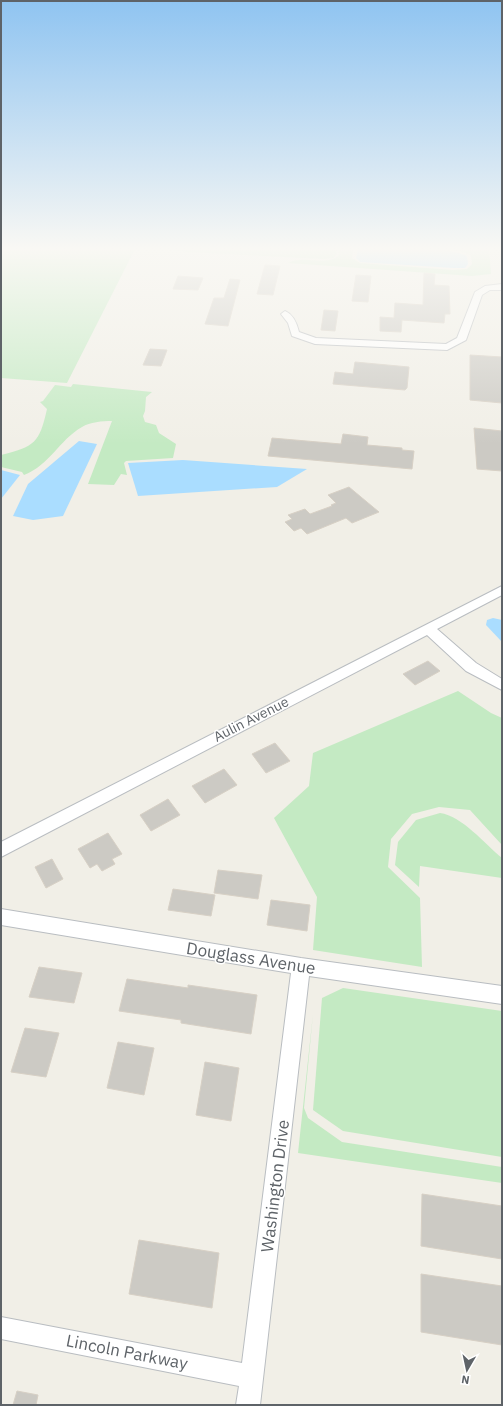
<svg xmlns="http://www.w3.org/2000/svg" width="503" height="1406" font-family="'IBM Plex Sans',sans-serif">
  <rect width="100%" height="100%" fill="#f1efe7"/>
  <g fill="#c4eac3">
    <polygon points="1,247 136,247 67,383 1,378"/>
    <polygon points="152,247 321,247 335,250 337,254 333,258 324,259 186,252"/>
    <path d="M334,247h20l-2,11 8,5 93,7 14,-1 5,-5 -1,-8c-14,-10 -50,-7 -68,-9l86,1 2,26 -19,2 -184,-13c16,-9 40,5 52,-9l-2,-4z"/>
    <path d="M73,384l79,8 -6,5 -1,14 -2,5 2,6 11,3 3,8 17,11 -3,14 -47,3 -2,2 3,12 -6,-1 -7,11 -26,-1 24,-63c-10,0 -22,1 -30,6 -23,13 -32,38 -58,48l-2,-3 -21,-5v-12c34,-9 38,-11 46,-46l-7,-7 3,-1 12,-16 16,2z"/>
    <polygon points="458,691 491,713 502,718 502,845 470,810 439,807 412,814 391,839 388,867 420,898 422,967 313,950 317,897 274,818 309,786 313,753"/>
    <path d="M440,813c22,3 45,31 62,45v20l-82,-12 -1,21 -24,-22 3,-23 18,-22z"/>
    <polygon points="343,988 502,1011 502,1157 343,1131 313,1110 322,998"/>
    <polygon points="313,1014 304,1108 308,1118 342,1142 502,1167 502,1183 298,1153"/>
  </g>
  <g fill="#adf">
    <path d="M358,247c22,0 92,0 109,9l1,8 -3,4h-12l-93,-6 -4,-4z"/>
    <polygon points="79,441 97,444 63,516 33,520 13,516 28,484"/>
    <polygon points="183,460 307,469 277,487 138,496 128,463"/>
    <polygon points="1,470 20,475 1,499"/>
    <polygon points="493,618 502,620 502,642 486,625 487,620"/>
  </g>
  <g fill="#cccac4" stroke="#d7d0c5">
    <polygon points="265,265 280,266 273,295 257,294"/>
    <polygon points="424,273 435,274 434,285 449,286 450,314 445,314 444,323 402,320 401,332 380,331 380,317 394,318 395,303 423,305"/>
    <polygon points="356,275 371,276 368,302 352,301"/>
    <polygon points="178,276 203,278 198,290 173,289"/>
    <polygon points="230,279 240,280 228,326 205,324 214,298 224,298"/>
    <polygon points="324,310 338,311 335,331 321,330"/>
    <polygon points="150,349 167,350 161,366 143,365"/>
    <polygon points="470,355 502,357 502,403 470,400"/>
    <polygon points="355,362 409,367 407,388 405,390 333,384 335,372 353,374"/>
    <polygon points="474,428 502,431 502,471 477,469"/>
    <polygon points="343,434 368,437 367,445 402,448 402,450 414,451 412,469 268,456 272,438 341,444"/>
    <polygon points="349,487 379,512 352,523 346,518 307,534 301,528 294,531 285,522 292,519 288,515 305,509 310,514 332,506 331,505 336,503 328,495"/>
    <polygon points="428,661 440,671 415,685 403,674"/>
    <polygon points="275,743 290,761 266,773 252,754"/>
    <polygon points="224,769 237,785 205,803 192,786"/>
    <polygon points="168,799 180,815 151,831 140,815"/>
    <polygon points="108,833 122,854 112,859 115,864 102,871 97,864 90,868 78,849"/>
    <polygon points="52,859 63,879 46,888 35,867"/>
    <polygon points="218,870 262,875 258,899 214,893"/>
    <polygon points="173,889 215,895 211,916 168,910"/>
    <polygon points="271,900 310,905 307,931 267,925"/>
    <polygon points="39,967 82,973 74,1003 29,997"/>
    <polygon points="127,979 188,988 188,985 257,995 251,1034 181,1023 181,1020 119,1011"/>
    <polygon points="25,1028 59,1033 46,1077 11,1072"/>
    <polygon points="118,1042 154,1048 144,1095 107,1088"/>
    <polygon points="205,1062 239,1068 231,1121 196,1115"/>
    <polygon points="422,1194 502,1206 502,1259 421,1246"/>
    <polygon points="139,1240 219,1253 212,1308 129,1294"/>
    <polygon points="421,1274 502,1286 502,1345 421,1332"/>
    <polygon points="17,1391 38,1395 36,1405 13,1405"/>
  </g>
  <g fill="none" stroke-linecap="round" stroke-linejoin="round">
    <defs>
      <g id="street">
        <path d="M502,284v6h-12l-8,5 -16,45 -19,10 -132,-6 -23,-8 -4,-13 -7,-9 4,-3c9,4 12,13 14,21l17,6 130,6 11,-6 18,-46 10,-6z"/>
        <polygon points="502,586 502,595 437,629 476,663 502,679 502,690 466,671 427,635 1,857 1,842"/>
        <polygon points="1,909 301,958 502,986 502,1004 309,976 260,1405 236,1405 239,1386 1,1339 1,1317 242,1363 291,973 1,925"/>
      </g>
    </defs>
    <use href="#street" stroke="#b9bdc1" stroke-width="2"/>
    <use href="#street" fill="#fff" fill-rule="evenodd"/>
  </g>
  <linearGradient id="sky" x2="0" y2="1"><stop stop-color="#8fc4f1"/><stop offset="0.56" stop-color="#f9f8f4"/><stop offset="1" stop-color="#f9f8f4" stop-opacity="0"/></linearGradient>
  <rect width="503" height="444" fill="url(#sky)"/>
  <g text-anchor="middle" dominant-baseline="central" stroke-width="3" stroke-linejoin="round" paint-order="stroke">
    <g font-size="14" fill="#5e6368" stroke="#fff">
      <text transform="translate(251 719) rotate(-27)">Aulin Avenue</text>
    </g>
    <g font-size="17" fill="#5e6368" stroke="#fff">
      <text transform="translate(251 958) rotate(9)">Douglass Avenue</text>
      <text transform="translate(275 1186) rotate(-83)">Washington Drive</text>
      <text transform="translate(127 1352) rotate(11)">Lincoln Parkway</text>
    </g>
  </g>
  <rect width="503" height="1406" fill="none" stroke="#5e6368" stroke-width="4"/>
  <g transform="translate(467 1370) rotate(189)" stroke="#ffffff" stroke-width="3" paint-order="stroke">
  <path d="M0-3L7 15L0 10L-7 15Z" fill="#5e6368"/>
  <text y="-6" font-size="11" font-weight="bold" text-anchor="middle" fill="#5e6368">N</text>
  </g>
</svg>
